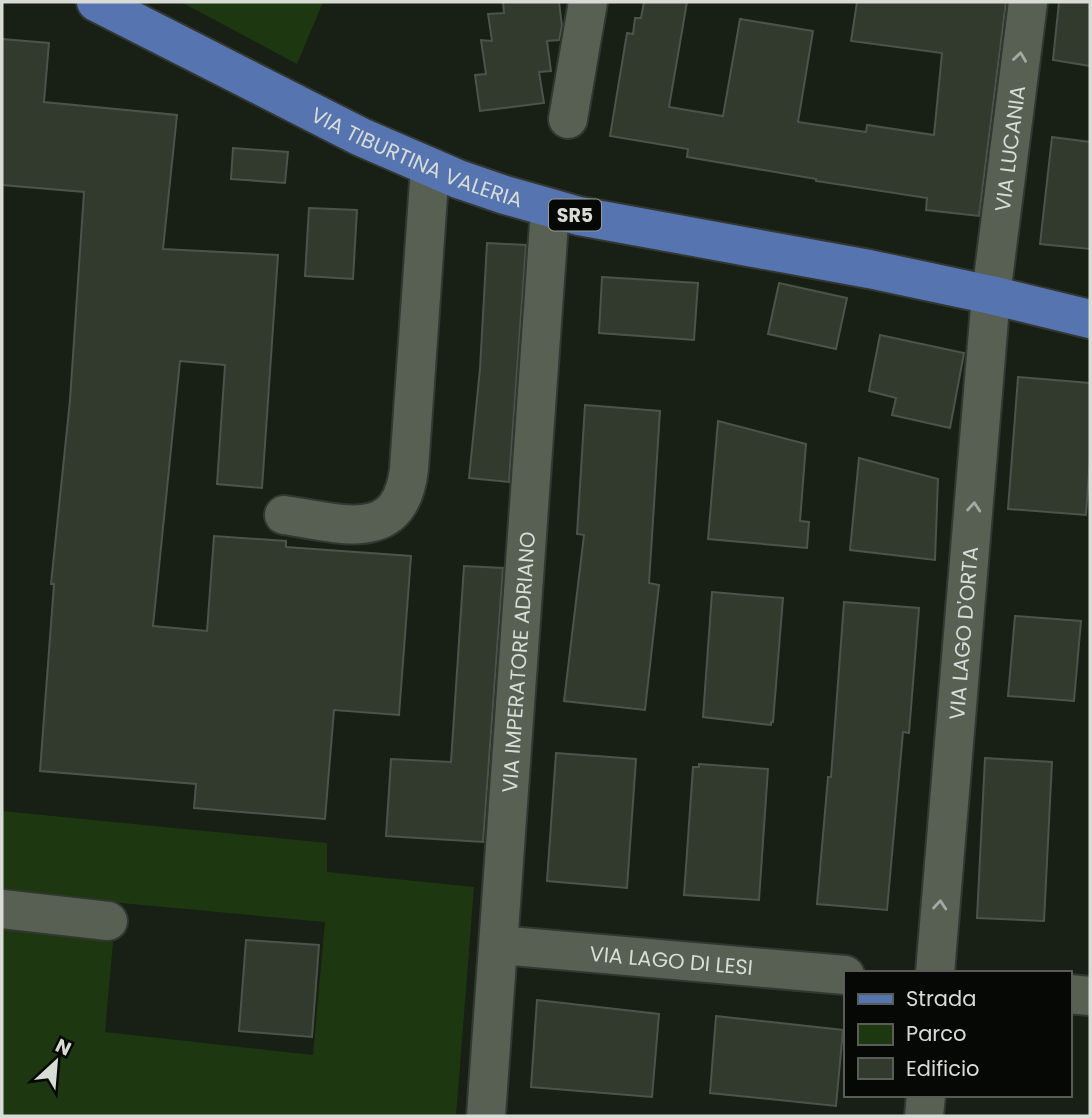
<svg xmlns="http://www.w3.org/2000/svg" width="1092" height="1118" font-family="Poppins,sans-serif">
  <rect width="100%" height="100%" fill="#181f15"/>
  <g fill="#1d3810">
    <polygon points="181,2 323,2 297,64"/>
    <polygon points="2,811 327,843 327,872 474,887 456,1116 2,1116 2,917 114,931 105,1032 313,1055 325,922 2,892"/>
  </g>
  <g fill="#323a2e" stroke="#4c5449" stroke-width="2">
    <polygon points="503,2 559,2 562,26 559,40 547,41 551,71 539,72 544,103 480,111 475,75 486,74 481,40 492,41 488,14 504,13"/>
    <polygon points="644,2 687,2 669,107 723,116 740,19 813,31 798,122 866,132 867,125 934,135 942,53 851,41 857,2 1006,2 979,216 926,210 927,198 816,181 816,179 687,157 688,149 610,136 627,33 633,34 635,18 641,18"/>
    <polygon points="1059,2 1090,2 1090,66 1053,60"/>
    <polygon points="2,39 49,43 44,102 177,115 163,249 278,255 262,488 217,484 225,365 180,361 153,626 207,631 214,536 286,541 286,547 411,556 399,715 334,710 325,819 194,808 196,784 40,771 54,584 51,584 70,400 84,192 2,185"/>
    <polygon points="1052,137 1090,142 1090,249 1040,244"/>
    <polygon points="233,148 288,152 285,183 231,179"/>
    <polygon points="309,208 357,210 353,279 305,276"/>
    <polygon points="487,243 526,245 509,482 469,478 480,369"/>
    <polygon points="602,277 698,283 694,340 599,333"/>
    <polygon points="779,283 847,298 836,349 768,334"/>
    <polygon points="880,335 964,353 950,428 892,415 896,398 869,391"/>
    <polygon points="1018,377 1090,383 1090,457 1086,515 1008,509"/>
    <polygon points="585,405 660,411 649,583 659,585 645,710 564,701 584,535 577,534"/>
    <polygon points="718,421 806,444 800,521 809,522 807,548 708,539"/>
    <polygon points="859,458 938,479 935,560 850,550"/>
    <polygon points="464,566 503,568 483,842 386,836 391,759 451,762"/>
    <polygon points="712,592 783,598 773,722 771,722 771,725 703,717"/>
    <polygon points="844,602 919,608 909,733 903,732 887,910 817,904 828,777 831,777"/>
    <polygon points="1015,616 1081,621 1074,701 1008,696"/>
    <polygon points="556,753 636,759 627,888 547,881"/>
    <polygon points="985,758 1052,762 1044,921 977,918"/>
    <polygon points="699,764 768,769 759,900 684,895 693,767 699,767"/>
    <polygon points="246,940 319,945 312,1037 239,1031"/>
    <polygon points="537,1000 659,1014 652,1097 531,1087"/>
    <polygon points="716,1016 843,1030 836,1106 710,1093"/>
  </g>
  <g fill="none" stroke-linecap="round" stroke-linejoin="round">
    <defs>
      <g id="minor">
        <polyline points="568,119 588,2"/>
        <path d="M284,515c56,8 116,31 125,-46l21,-302"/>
        <polyline points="2,909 108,921"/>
        <path id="s1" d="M499,945l346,30"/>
        <path id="s2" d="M935,973l56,-678 37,-293"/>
        <polyline points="1069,994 1090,996"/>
        <path id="s3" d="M486,1116l64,-907"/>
        <polyline points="924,1116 926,1095"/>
      </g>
      <g id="major">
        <path id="s4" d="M96,2l265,135 97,42 47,16 74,21 290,53 122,26 99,24"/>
      </g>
    </defs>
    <use href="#minor" stroke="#323731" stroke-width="42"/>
    <use href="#major" stroke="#323731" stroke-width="42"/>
    <use href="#minor" stroke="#586054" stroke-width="38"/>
    <use href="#major" stroke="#5574b0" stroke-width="38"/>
  </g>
  <defs><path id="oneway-chevron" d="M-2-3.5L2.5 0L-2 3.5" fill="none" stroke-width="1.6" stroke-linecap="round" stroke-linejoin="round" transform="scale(1.75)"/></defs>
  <g stroke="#a4aaa1">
    <use href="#oneway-chevron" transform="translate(1020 57) rotate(-82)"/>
    <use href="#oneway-chevron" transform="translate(974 507) rotate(-85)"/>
    <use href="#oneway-chevron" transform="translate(940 905) rotate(-85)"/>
  </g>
  <g text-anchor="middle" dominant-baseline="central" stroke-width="5" stroke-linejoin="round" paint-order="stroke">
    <rect fill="#050805" stroke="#989c97" stroke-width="2" x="549" y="199.5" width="52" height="31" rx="5"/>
    <g font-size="19" font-weight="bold" fill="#d7dcd5">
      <text x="575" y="215">SR5</text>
    </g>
    <g font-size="21" fill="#d7dcd5" stroke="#050805">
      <text stroke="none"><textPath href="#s2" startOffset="828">VIA LUCANIA</textPath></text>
      <text stroke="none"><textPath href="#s4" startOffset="357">VIA TIBURTINA VALERIA</textPath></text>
      <text stroke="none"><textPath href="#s2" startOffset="341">VIA LAGO D'ORTA</textPath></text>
      <text stroke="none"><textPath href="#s3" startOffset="455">VIA IMPERATORE ADRIANO</textPath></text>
      <text stroke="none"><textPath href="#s1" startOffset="173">VIA LAGO DI LESI</textPath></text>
    </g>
  </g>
  <rect width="1092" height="1118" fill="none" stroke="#d7dcd5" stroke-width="7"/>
  <rect x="844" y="971" width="228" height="126" fill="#050805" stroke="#595d58" stroke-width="2"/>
  <rect x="858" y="994" width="35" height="10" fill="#5574b0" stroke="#595d58" stroke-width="2"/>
  <text x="906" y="1006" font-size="21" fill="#d7dcd5">Strada</text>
  <rect x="858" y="1024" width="35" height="21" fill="#1d3810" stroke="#595d58" stroke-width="2"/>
  <text x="906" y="1041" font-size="21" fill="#d7dcd5">Parco</text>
  <rect x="858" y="1058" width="35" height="21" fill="#323a2e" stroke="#595d58" stroke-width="2"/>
  <text x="906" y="1076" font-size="21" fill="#d7dcd5">Edificio</text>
  <g transform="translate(56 1062) rotate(26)" stroke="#050805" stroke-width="5" paint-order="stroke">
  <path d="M0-5L12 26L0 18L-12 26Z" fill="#d7dcd5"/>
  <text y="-10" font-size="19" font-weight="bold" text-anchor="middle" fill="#d7dcd5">N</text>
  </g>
</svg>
